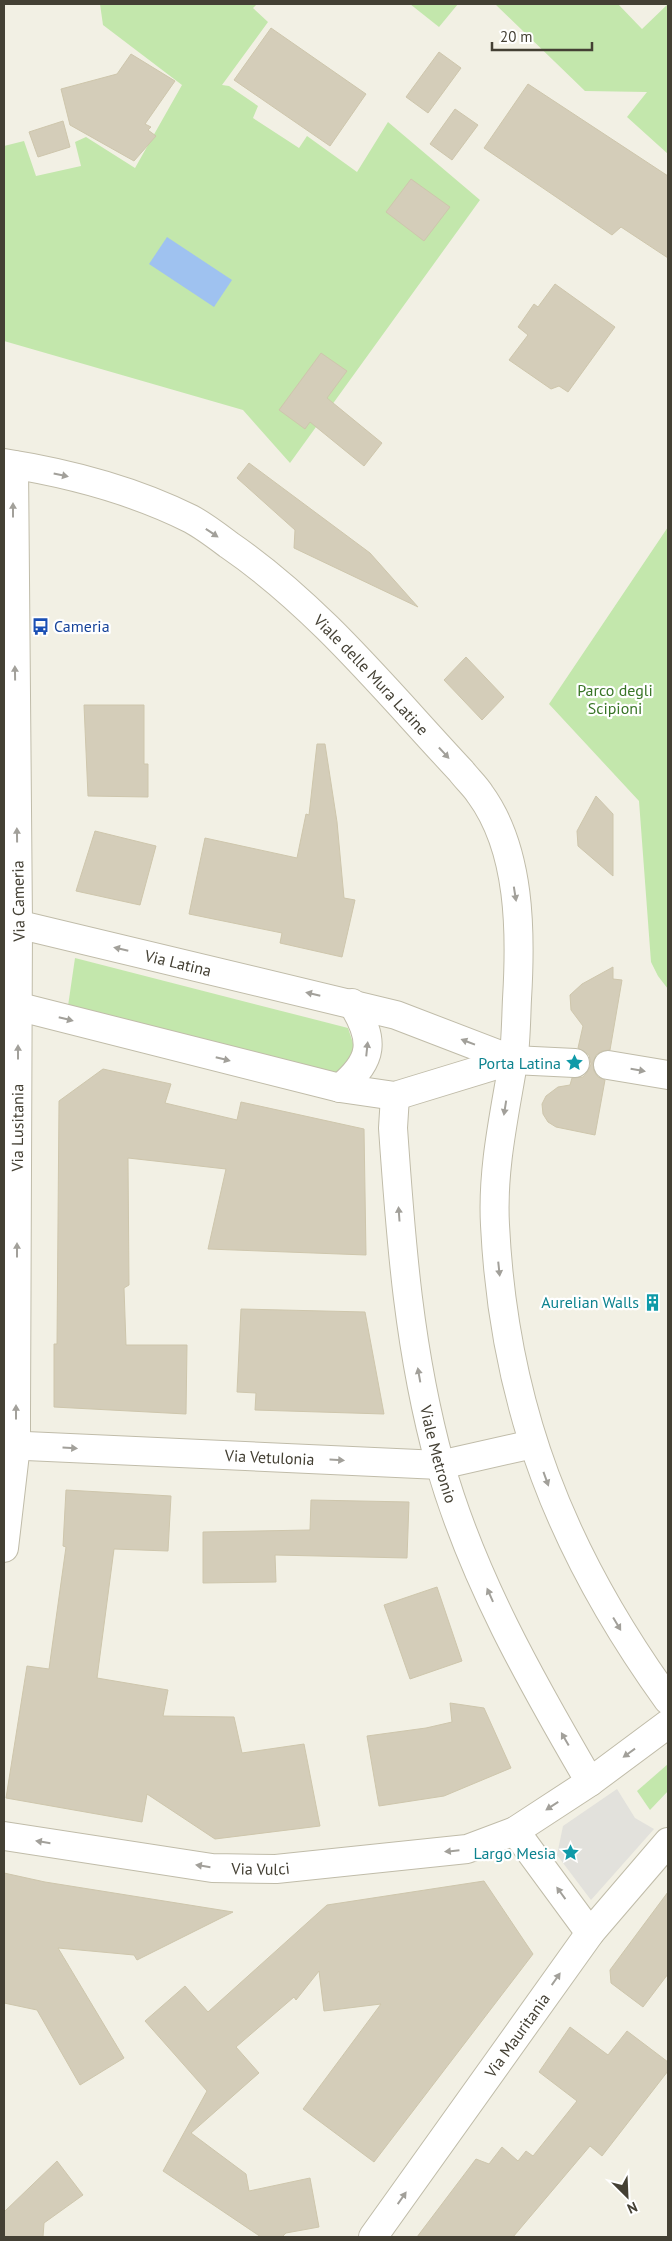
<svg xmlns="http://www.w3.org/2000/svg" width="672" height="2241" font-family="'PT Sans',sans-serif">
  <rect width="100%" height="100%" fill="#f2f0e4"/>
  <g fill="#c3e7ac">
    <polygon points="100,4 257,4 253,8 268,22 222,85 229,86 258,106 253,118 299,148 307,136 357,172 388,122 480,200 290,463 243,410 4,341 4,146 24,141 36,176 81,166 75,142 86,137 135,168 182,85 103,25"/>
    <polygon points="410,4 458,4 439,27"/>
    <polygon points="495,4 618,4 642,29 668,4 668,154 627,117 647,92 585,91"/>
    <polygon points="668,527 668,989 658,976 651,962 639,801 549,704"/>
    <polygon points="75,958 348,1028 355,1049 342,1074 338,1076 68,1006"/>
    <polygon points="668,1764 668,1791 650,1810 637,1791"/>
  </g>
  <polygon fill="#e2e1dc" points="617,1789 635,1818 654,1829 591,1900 557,1855 563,1826"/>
  <polygon fill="#9fc2f0" points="167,237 232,280 214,307 149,264"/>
  <g fill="#d4cdb9" stroke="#cec6ac">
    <polygon points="271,28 366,94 330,146 234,80"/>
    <polygon points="439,52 461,68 428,113 406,97"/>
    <polygon points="131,54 175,81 145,124 151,127 148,130 156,136 134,161 70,125 61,89 117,74"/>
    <polygon points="528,84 668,176 668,258 621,227 612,235 484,148"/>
    <polygon points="455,109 478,125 452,160 430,144"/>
    <polygon points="63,121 70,147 38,157 29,132"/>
    <polygon points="411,179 450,207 424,241 386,212"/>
    <polygon points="555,284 615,327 568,392 559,386 551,389 509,360 528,335 518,327 534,304 538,307"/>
    <polygon points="321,353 347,371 327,398 382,443 364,466 310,422 305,429 279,410"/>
    <polygon points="249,463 370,553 418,607 294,548 295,530 237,478"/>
    <polygon points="466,657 504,697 482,720 444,680"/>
    <polygon points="84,705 144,705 144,764 148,764 148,797 88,796"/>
    <polygon points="317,744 325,744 337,822 344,898 355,900 342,957 280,943 282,933 189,914 205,838 297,858 306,814 309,815"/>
    <polygon points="596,796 613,814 613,876 578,846 577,831"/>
    <polygon points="95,831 156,846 140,905 76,891"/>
    <polygon points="613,967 613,979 622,980 610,1050 602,1051 596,1055 593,1062 594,1071 598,1077 605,1080 595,1135 556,1127 548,1122 543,1114 542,1104 546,1096 558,1087 570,1085 572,1078 583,1077 588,1071 591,1064 589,1055 578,1048 583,1026 571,1010 570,995 582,984"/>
    <polygon points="103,1069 171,1084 165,1103 237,1120 241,1102 364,1129 366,1255 208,1249 226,1169 128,1158 129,1285 124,1288 126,1345 187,1345 186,1414 54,1407 54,1344 57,1344 59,1101"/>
    <polygon points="241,1309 365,1312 384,1414 255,1410 256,1393 237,1392"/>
    <polygon points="66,1490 171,1496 168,1551 114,1549 97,1678 168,1690 163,1716 234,1717 242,1753 304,1744 320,1826 215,1839 147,1794 142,1822 6,1798 27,1666 49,1669 66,1547 63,1546"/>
    <polygon points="311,1500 409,1502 407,1558 275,1555 276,1582 203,1583 203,1532 310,1530"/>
    <polygon points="437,1587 462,1661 410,1679 384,1605"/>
    <polygon points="450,1703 484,1708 511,1768 444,1796 379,1806 367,1736 426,1728 452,1722"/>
    <polygon points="4,1873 45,1882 233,1912 137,1960 134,1955 58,1948 124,2058 80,2085 37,2010 4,2003"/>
    <polygon points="484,1881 533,1954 374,2162 303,2109 381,2004 324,2011 319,1971 296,2000 294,1997 236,2047 259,2073 191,2133 246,2174 249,2191 310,2178 319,2227 286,2233 282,2237 261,2237 163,2171 207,2091 145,2021 185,1986 208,2012 327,1905"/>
    <polygon points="668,1892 668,1974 643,2007 611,1983 610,1970"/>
    <polygon points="570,2027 608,2055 627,2031 668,2062 668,2071 602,2156 590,2146 513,2237 417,2237 476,2159 489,2164 502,2147 518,2161 526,2151 533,2156 577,2101 539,2072"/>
    <polygon points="57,2161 83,2195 44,2223 43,2237 4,2237 4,2212"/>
  </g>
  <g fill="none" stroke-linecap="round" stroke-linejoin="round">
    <defs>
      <g id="minor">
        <path id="s1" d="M4,463c64,10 129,27 187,56 13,7 26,17 38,26 89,61 159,148 232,226 6,8 14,15 19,23 41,56 41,139 37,205 -1,21 -1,43 -4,64 -9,54 -21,107 -18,162 9,183 67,328 173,475"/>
        <path id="s2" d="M4,921l392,94 117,45"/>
        <polyline points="4,1003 340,1088 395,1096 513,1060 575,1063"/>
        <polyline points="608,1065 668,1075"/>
        <path d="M340,1088c34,-28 35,-48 12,-85"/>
        <path id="s3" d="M395,1096l-2,32c8,115 16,224 47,336 32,113 91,217 150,318"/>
        <path id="s4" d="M4,1445l436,20 93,-21"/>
        <path id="s5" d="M4,1548l12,-103v-31l2,-490 -4,-459"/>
        <polyline points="515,1831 590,1933"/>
        <path id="s6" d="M4,1836l208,32 64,1 191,-20 48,-18 75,-49 78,-58"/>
        <path id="s7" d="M373,2237l217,-304 78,-91"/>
      </g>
    </defs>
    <use href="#minor" stroke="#c0bca9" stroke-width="30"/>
    <use href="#minor" stroke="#fff" stroke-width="28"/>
  </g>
  <defs><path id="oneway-solid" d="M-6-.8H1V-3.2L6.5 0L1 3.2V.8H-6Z" transform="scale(1.25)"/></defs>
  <g fill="#a2a09a">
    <use href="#oneway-solid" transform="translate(61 475) rotate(12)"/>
    <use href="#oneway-solid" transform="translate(13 510) rotate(-90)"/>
    <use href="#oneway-solid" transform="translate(212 533) rotate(34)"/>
    <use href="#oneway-solid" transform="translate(15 673) rotate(-91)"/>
    <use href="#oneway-solid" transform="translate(444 753) rotate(47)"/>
    <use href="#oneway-solid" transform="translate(17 835) rotate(-91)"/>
    <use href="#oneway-solid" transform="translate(515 894) rotate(81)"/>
    <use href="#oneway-solid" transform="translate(121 949) rotate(-167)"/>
    <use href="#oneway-solid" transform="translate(313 994) rotate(-167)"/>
    <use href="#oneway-solid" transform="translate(66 1019) rotate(14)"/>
    <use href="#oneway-solid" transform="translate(468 1042) rotate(-159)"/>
    <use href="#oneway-solid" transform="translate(367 1049) rotate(-84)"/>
    <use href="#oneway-solid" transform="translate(18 1052) rotate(-90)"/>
    <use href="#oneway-solid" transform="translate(223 1059) rotate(14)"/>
    <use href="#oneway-solid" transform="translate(638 1070) rotate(10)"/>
    <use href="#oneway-solid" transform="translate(505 1108) rotate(99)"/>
    <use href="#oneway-solid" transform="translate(399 1214) rotate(-94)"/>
    <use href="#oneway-solid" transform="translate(17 1250) rotate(-90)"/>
    <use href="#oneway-solid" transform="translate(499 1269) rotate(84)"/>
    <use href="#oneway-solid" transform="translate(419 1375) rotate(-100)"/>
    <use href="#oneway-solid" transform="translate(16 1412) rotate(-90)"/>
    <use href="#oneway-solid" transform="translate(70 1448) rotate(3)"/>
    <use href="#oneway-solid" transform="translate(337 1460) rotate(3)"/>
    <use href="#oneway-solid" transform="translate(546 1479) rotate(70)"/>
    <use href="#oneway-solid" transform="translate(490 1595) rotate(-114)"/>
    <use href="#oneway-solid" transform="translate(617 1624) rotate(59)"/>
    <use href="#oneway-solid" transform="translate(565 1739) rotate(-120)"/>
    <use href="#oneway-solid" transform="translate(629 1753) rotate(144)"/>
    <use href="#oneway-solid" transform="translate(552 1806) rotate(147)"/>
    <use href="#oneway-solid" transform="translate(43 1842) rotate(-171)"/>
    <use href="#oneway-solid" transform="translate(452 1851) rotate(174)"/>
    <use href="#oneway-solid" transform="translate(203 1866) rotate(-171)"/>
    <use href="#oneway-solid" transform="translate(561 1893) rotate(-126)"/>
    <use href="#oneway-solid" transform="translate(556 1979) rotate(-55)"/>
    <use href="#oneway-solid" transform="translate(402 2198) rotate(-55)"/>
  </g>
  <defs>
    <symbol id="bus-bare" viewBox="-9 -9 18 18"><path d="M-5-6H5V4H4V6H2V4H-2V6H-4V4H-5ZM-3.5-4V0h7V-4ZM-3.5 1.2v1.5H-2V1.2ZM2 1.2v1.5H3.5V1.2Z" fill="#1a4fb4" stroke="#fff" stroke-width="2.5" paint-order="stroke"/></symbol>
    <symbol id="sight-bare" viewBox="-9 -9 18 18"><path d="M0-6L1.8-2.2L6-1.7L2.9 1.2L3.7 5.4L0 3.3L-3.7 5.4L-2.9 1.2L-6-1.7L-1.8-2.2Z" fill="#0f9aa8" stroke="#fff" stroke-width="2.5" paint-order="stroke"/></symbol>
    <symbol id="building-bare" viewBox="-9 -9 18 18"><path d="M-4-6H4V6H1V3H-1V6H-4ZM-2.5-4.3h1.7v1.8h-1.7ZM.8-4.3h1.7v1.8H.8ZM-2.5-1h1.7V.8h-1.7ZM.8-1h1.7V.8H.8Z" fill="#0f9aa8" stroke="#fff" stroke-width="2.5" paint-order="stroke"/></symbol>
  </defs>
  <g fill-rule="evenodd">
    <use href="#bus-bare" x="28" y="614" width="25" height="25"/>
    <use href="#sight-bare" x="562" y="1050" width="25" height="25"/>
    <use href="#building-bare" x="640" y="1290" width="25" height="25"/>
    <use href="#sight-bare" x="558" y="1840" width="25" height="25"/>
  </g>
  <g text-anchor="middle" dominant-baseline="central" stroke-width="4.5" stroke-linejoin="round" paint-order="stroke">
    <g font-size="16" fill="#164399" stroke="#fff" text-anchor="start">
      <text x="54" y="626">Cameria</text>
    </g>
    <g font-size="16" fill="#444034" stroke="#fff">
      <text stroke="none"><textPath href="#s1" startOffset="435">Viale delle Mura Latine</textPath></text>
      <text transform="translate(18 901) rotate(-91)">Via Cameria</text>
      <text stroke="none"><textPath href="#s2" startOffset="179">Via Latina</textPath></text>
      <text stroke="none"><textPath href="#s5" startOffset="421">Via Lusitania</textPath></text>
      <text stroke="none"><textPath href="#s3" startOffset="362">Viale Metronio</textPath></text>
      <text stroke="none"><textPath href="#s4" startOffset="266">Via Vetulonia</textPath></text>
      <text stroke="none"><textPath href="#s6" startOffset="259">Via Vulci</textPath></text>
      <text stroke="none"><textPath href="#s7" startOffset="248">Via Mauritania</textPath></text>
    </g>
    <g font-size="16" fill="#397527" stroke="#fff">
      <text x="615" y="690">Parco degli<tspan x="615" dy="18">Scipioni</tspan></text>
    </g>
    <g font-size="16" fill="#0d838f" stroke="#fff" text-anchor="end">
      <text x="561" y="1063">Porta Latina</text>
      <text x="639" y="1302">Aurelian Walls</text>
      <text x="556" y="1853">Largo Mesia</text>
    </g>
  </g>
  <rect width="672" height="2241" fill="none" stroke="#444034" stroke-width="10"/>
  <g transform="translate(627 2196) rotate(156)" stroke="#ffffff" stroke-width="4" paint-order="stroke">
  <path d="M0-4L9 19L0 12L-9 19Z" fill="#444034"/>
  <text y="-8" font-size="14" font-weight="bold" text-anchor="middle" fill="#444034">N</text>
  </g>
  <path d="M492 42v8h100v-8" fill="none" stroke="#444034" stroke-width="2.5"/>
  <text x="500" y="42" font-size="15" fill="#444034" stroke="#ffffff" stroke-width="4" paint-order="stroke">20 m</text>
</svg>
